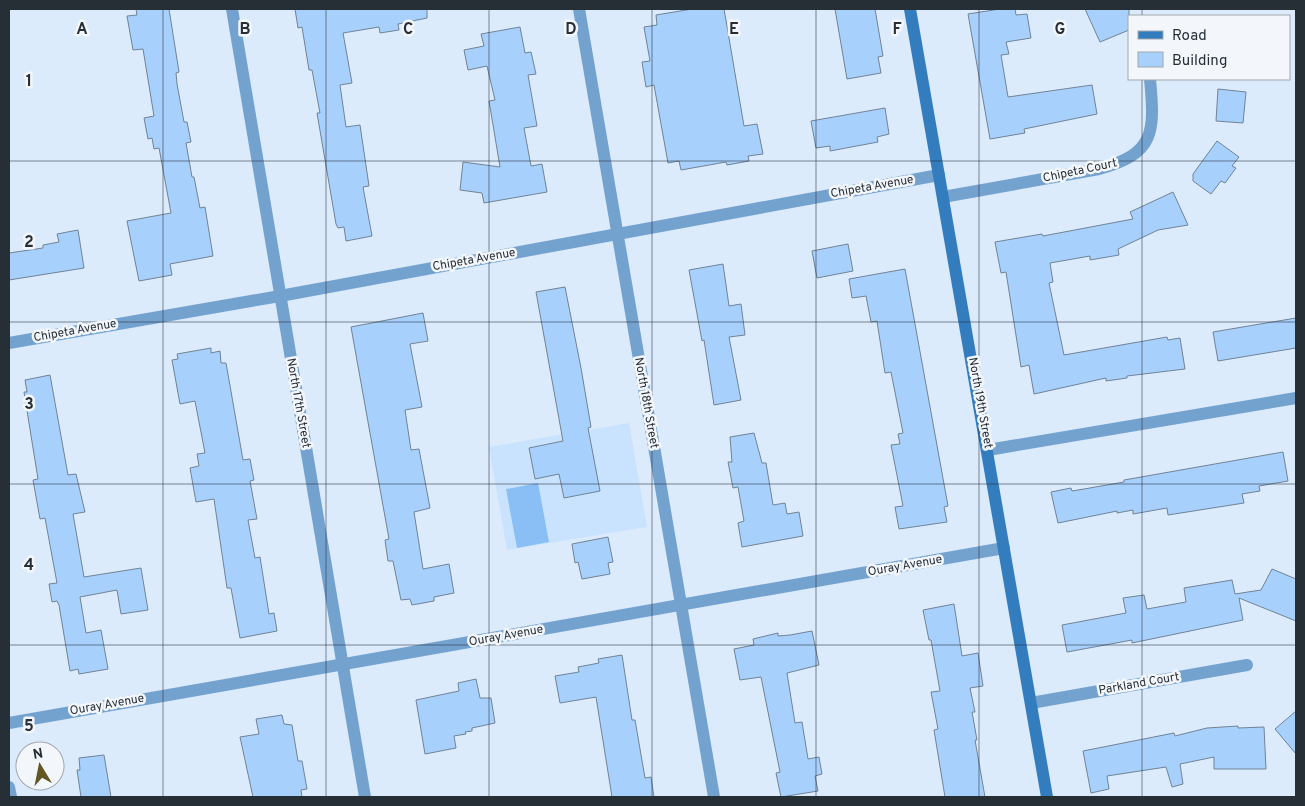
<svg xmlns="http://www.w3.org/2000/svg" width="1305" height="806" font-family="Overpass,sans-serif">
  <rect width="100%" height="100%" fill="#dbebfc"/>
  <polygon fill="#c9e3fe" points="629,423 647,527 507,550 489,447"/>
  <polygon fill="#89bff4" points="538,483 549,542 517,548 506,489"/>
  <g fill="#a7d1fc" stroke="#708396">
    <polygon points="136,9 169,9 179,72 176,73 177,84 184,122 187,122 191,142 186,143 192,177 194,177 200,208 205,207 213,256 170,264 172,275 139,281 127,221 171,213 159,148 154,149 152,138 148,139 144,118 154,116 143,49 133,50 127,16 137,15"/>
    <polygon points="295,9 427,9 427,18 398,24 399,30 380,33 379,27 343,33 352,83 340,85 346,127 360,125 369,186 363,187 372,236 346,241 344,227 338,228 336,224 317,113 320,113 312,70 309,70 302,27 298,28"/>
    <polygon points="692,9 724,9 744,126 757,124 763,154 748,156 749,161 727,165 726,162 681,170 679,161 668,163 654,85 646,87 642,62 650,61 644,27 657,25 656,15"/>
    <polygon points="835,9 875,9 883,56 878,57 881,73 847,79"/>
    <polygon points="1000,9 1015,9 1016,15 1027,14 1031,38 1006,42 1009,54 1001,55 1008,97 1092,85 1097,114 1024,129 1025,133 990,139 968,14"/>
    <polygon points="1085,9 1129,9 1129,30 1100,42"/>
    <polygon points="520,27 525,53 531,52 536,74 528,75 537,126 524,128 531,166 542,164 547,192 484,203 482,193 460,190 463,162 500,167 489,101 495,100 487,66 468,70 464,50 484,46 481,34"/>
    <polygon points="1218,89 1246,92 1243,123 1216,121"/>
    <polygon points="885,108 889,134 877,137 878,142 830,151 830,146 816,148 811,121"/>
    <polygon points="1217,141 1239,157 1232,166 1236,168 1225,183 1221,181 1211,194 1193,181 1193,174"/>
    <polygon points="1173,192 1188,225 1158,230 1118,249 1119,255 1090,260 1090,256 1050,263 1053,282 1049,283 1064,355 1167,337 1168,340 1180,338 1185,369 1127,376 1127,378 1106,381 1106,378 1034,394 1029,365 1021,367 1006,272 1001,273 995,242 1042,234 1043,236 1133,219 1130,212"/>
    <polygon points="78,230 84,268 9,280 9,253 43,248 43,245 59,242 57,234"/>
    <polygon points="848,244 853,271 817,278 812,251"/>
    <polygon points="723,264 729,306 741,304 745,335 729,337 741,400 714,405 704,340 702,341 689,270"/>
    <polygon points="905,269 948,506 944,507 947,522 899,529 895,507 903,506 891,445 900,444 898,434 903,433 891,372 885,373 877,321 871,322 866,296 852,298 849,279"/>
    <polygon points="565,287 581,368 591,427 588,428 600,491 564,498 559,474 535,479 529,448 563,441 536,292"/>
    <polygon points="423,313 428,341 410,344 422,407 405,410 411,450 419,449 430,508 414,512 423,569 449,564 454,593 434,597 434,601 412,605 410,599 401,600 393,561 388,561 385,540 389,539 351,327"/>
    <polygon points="1296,318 1296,348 1218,361 1213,332"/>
    <polygon points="211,348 211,353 220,351 221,363 226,363 243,460 250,459 254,480 250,481 257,519 248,520 255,558 260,557 269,614 274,613 277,631 240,638 231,588 227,588 214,499 196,502 190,468 199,466 197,454 205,453 195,401 180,404 172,360 178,359 177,354"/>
    <polygon points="50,375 68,475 76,474 85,512 73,514 84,577 141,568 148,610 121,614 117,590 80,597 86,633 101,630 108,669 79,674 78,669 70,671 59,605 57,601 52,602 49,584 57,583 45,518 40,519 33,480 38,479 24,392 27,392 25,380"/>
    <polygon points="754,433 762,463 766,463 773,505 785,503 787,514 799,512 803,536 742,547 738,523 744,521 738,487 733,488 728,462 732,462 730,437"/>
    <polygon points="1283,452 1288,481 1259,486 1260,491 1242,494 1244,503 1168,515 1167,508 1133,514 1133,510 1117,513 1117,511 1058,523 1051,492 1071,488 1072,491 1084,489 1124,482 1124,480"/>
    <polygon points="608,537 613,562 608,563 610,574 582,579 578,562 575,563 572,544"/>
    <polygon points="1272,569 1296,579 1296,621 1239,598 1243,620 1132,643 1132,640 1067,652 1062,625 1126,613 1123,598 1144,595 1147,609 1186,602 1184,588 1232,580 1235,594 1261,590"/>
    <polygon points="954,604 962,656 978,653 983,686 970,688 975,712 972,712 977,740 975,740 985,797 945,797 934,730 938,729 931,692 940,691 931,640 929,640 923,610"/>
    <polygon points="812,631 819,665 787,673 795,723 802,722 808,759 819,757 822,774 815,776 818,791 781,797 776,773 780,772 761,677 740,680 734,649 754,645 753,639 778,633 778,636 790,635"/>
    <polygon points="622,655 632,720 635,720 645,778 651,777 654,797 612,797 596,697 560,703 555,676 579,672 578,667 599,663 598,659"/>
    <polygon points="476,679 480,698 491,698 495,723 472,728 472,731 465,732 466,734 454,736 456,748 425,754 416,700 459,691 458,683"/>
    <polygon points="1296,711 1296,754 1275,729"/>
    <polygon points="282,715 284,724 292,725 298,761 302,761 307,789 301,790 302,797 253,797 240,737 259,734 256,719"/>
    <polygon points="1238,726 1238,728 1264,727 1266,769 1214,769 1214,757 1180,764 1183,784 1172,787 1166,767 1107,776 1109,789 1091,793 1083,751 1174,733 1175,736 1207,728"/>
    <polygon points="104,755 111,797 81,797 77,770 80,770 79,758"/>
  </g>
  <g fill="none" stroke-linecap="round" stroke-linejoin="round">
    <g stroke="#74a2cf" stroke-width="12">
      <polyline points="232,9 365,797"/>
      <polyline points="579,9 714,797"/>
      <path d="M943,197l156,-28c56,-15 56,-37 51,-90"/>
      <polyline points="9,343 280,296 939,175"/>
      <polyline points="988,450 1296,398"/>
      <polyline points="1031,703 1247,665"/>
      <polyline points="9,723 1004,548"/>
      <polyline points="9,787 11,797"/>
    </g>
    <polyline stroke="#337dbf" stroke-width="12" points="910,9 1047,797"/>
  </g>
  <path fill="none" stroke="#262e36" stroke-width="1" stroke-opacity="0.55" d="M163,9v788M326,9v788M489,9v788M652,9v788M816,9v788M979,9v788M1142,9v7M1142,79v718M9,161h1287M9,322h1287M9,484h1287M9,645h1287"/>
  <g text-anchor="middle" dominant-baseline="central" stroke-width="5" stroke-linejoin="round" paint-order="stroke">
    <g font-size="12" fill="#262e36" stroke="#f3f7fb">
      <text transform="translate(1080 171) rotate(-12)">Chipeta Court</text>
      <text transform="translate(872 187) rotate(-10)">Chipeta Avenue</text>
      <text transform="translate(474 260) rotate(-10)">Chipeta Avenue</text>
      <text transform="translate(75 331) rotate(-10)">Chipeta Avenue</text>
      <text transform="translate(298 403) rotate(80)">North 17th Street</text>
      <text transform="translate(646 403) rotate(80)">North 18th Street</text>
      <text transform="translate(980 403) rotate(80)">North 19th Street</text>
      <text transform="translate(905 566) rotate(-10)">Ouray Avenue</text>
      <text transform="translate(506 636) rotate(-10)">Ouray Avenue</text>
      <text transform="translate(1139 684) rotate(-10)">Parkland Court</text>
      <text transform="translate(107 705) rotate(-10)">Ouray Avenue</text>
    </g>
  </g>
  <g font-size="16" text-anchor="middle" font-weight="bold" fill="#262e36" stroke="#f3f7fb" stroke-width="5" stroke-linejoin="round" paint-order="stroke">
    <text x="82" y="34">A</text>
    <text x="245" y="34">B</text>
    <text x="408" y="34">C</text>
    <text x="571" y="34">D</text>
    <text x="734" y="34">E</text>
    <text x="897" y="34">F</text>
    <text x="1060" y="34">G</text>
    <text x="29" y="86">1</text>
    <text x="29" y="247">2</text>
    <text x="29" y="409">3</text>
    <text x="29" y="570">4</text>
    <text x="29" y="731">5</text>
  </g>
  <rect width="1305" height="806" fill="none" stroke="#262e36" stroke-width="20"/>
  <rect x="1128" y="15" width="162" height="65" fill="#f3f7fb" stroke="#a1a7ac"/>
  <rect x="1138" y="31" width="25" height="8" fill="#337dbf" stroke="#a1a7ac"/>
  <text x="1172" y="40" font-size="15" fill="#262e36">Road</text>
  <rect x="1138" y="52" width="25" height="15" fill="#a7d1fc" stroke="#a1a7ac"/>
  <text x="1172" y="65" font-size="15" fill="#262e36">Building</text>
  <g transform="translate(40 766) rotate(350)"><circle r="24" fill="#f3f7fb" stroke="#a1a7ac"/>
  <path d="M0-4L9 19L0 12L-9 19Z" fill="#615723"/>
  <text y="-8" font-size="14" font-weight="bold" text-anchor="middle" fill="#262e36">N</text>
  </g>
</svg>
